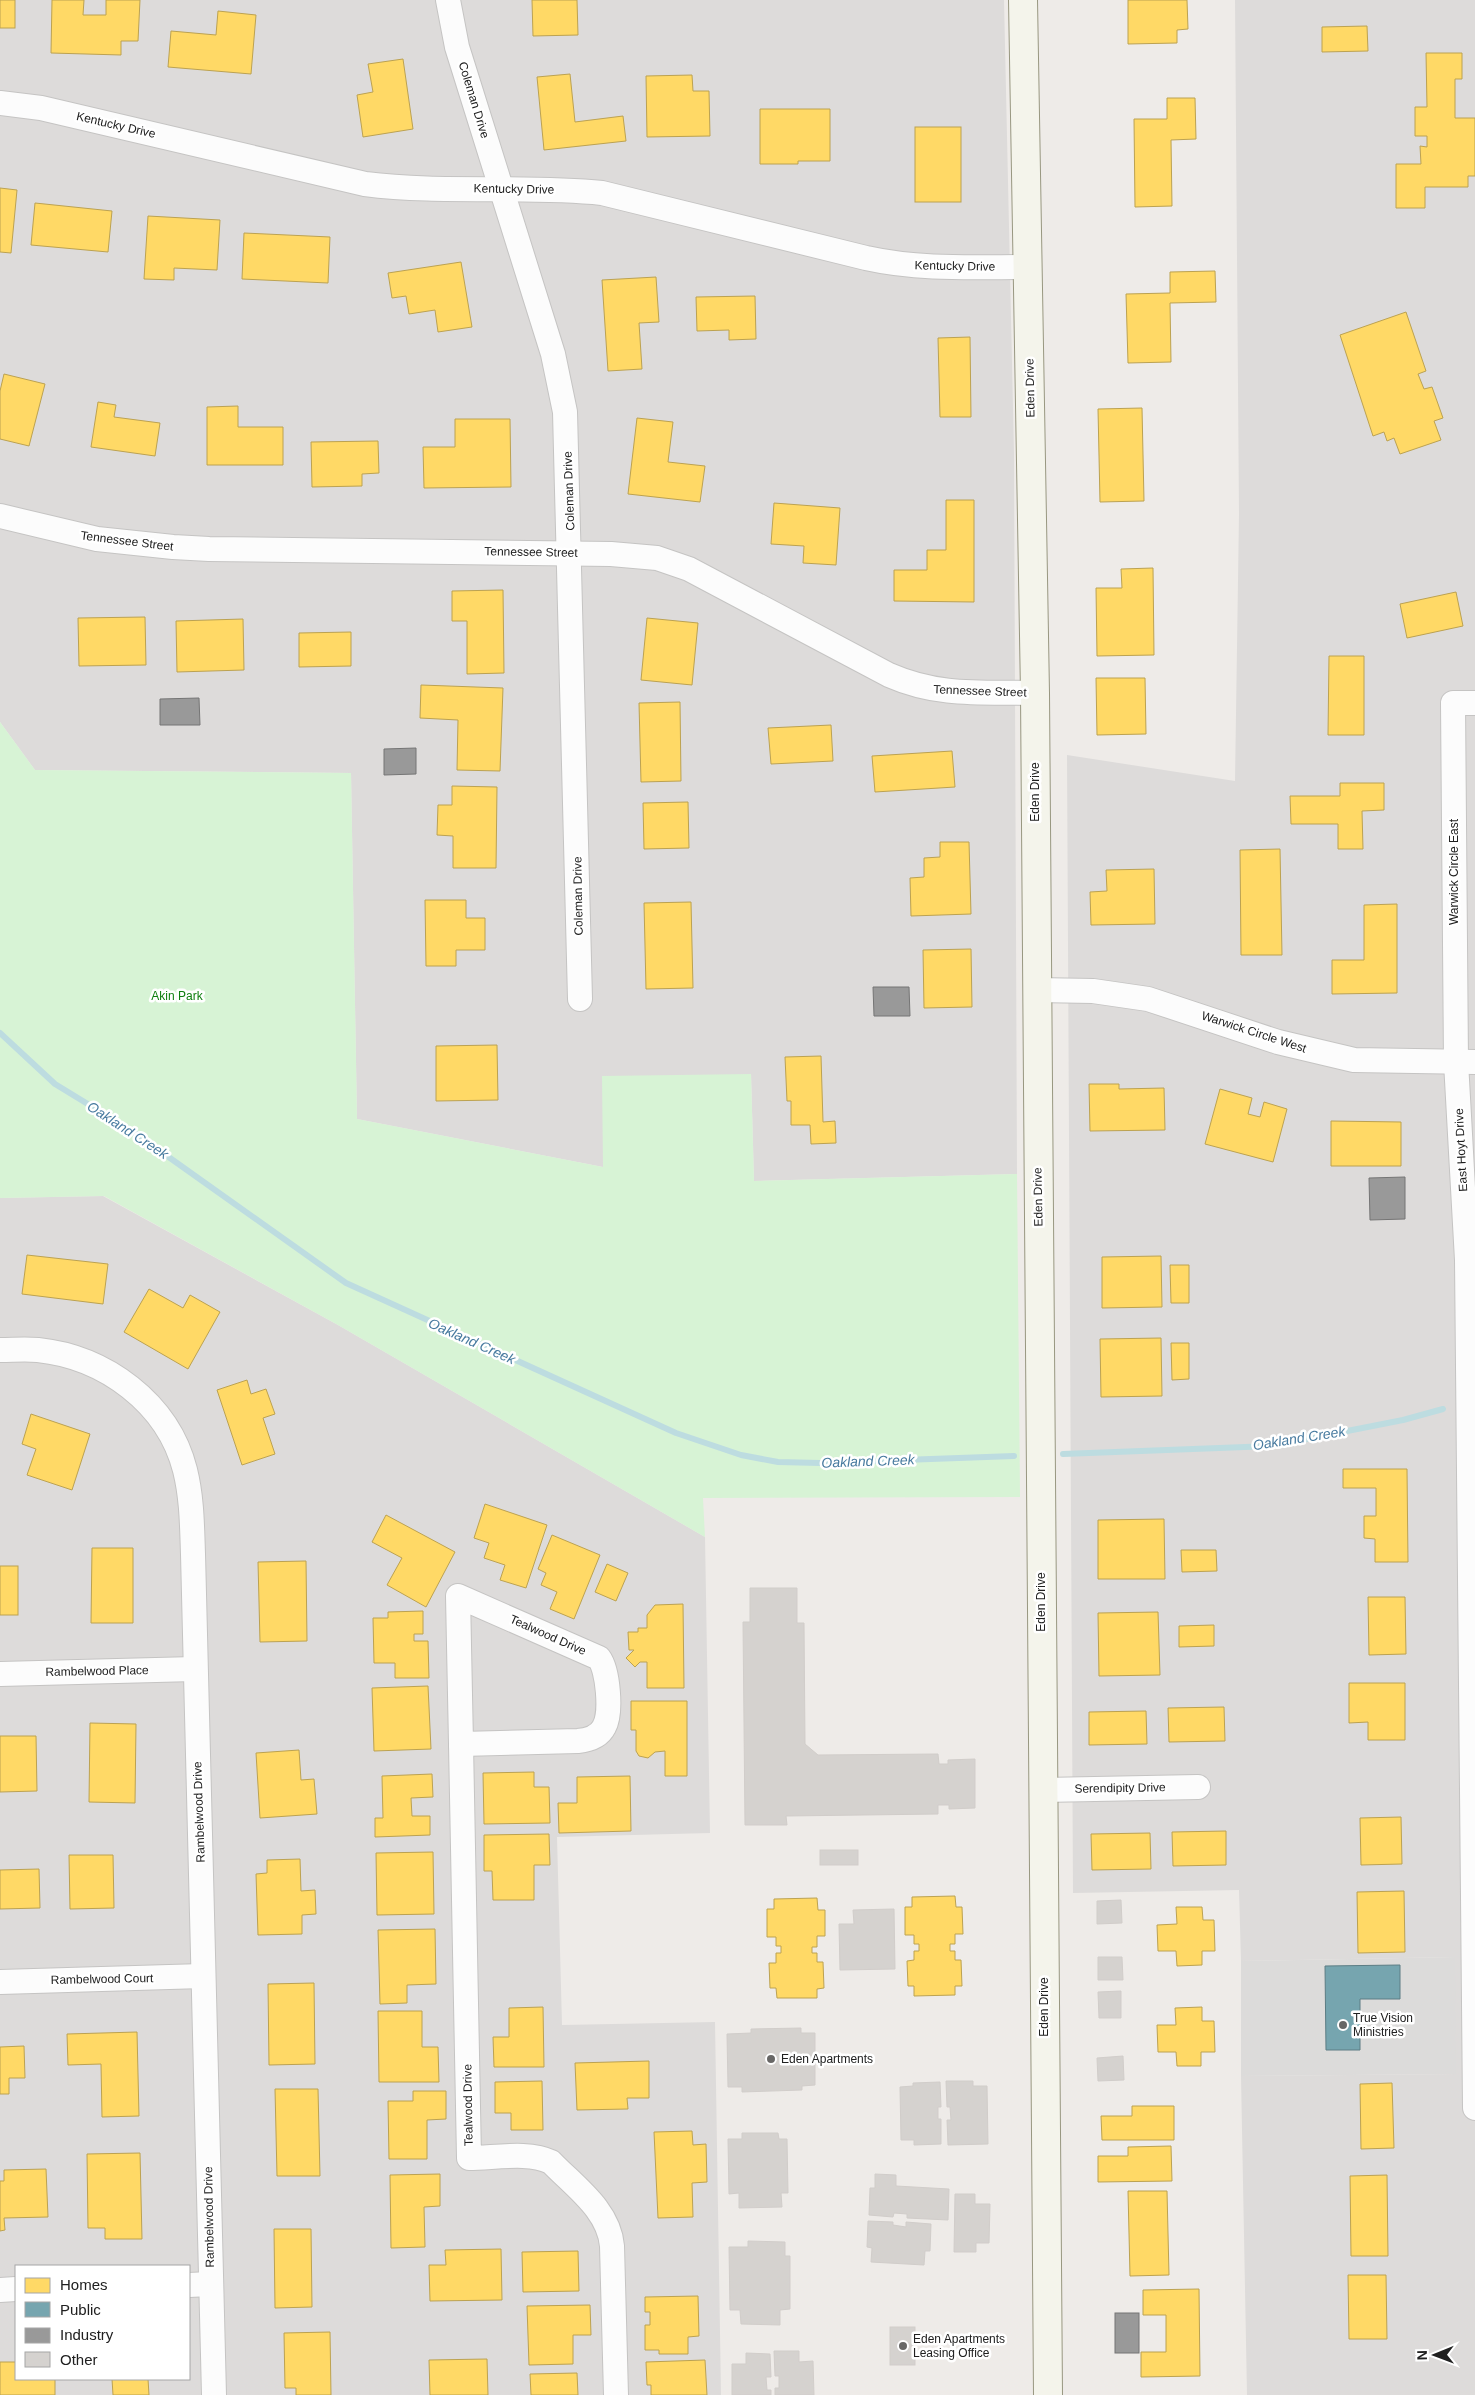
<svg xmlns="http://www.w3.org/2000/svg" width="1475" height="2395" font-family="Arial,sans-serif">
  <rect width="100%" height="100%" fill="#eeebe8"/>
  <g fill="#dddbda" fill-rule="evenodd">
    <polygon points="0,0 1004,0 1014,453 1017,1174 754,1181 751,1074 603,1167 357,1119 351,773 35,770 0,722"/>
    <polygon points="1235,0 1475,0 1475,2395 1247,2395 1241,2076 1455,2074 1455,1957 1241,1961 1239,1890 1073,1893 1067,755 1235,781 1239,514"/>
    <path d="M103,1196l235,129 367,212 5,296 -153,4 5,188 153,-3 6,373h-721v-1197zM16,2266h173v113h-173z"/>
  </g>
  <polygon fill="#dcdbda" points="1455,1957 1456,2074 1241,2076 1241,1961"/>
  <polygon fill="#d7f3d5" points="0,722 35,770 351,773 357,1119 603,1167 602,1076 751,1074 754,1181 1017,1174 1020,1497 703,1498 705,1537 338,1325 104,1196 0,1198"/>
  <g fill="#ffd966" stroke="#bca251">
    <rect x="0" y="0" width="15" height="28"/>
    <polygon points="52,0 84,0 83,15 106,15 106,0 140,0 138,41 121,41 121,55 51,53"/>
    <polygon points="532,0 577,0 578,35 533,36"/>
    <polygon points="1128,0 1187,0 1188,29 1177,30 1177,43 1128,44"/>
    <polygon points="218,11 256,15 251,74 168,67 171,31 216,35"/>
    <polygon points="1367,26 1368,51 1322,52 1322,27"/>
    <polygon points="1426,53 1462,53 1462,79 1455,79 1455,118 1475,118 1475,176 1468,176 1468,187 1425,187 1425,208 1396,208 1396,164 1421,164 1420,146 1427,147 1427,136 1415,136 1415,107 1427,107"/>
    <polygon points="403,59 413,129 363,137 357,95 373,92 368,64"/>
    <polygon points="570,74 575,122 623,116 626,141 544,150 537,77"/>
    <polygon points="692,75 693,91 709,91 710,136 647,137 646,76"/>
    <polygon points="1167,98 1195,98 1196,139 1171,140 1172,206 1135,207 1134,119 1167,119"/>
    <polygon points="760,109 830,109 830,161 798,161 798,164 760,164"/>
    <rect x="915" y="127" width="46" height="75"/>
    <polygon points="0,188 17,190 11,253 0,252"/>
    <polygon points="35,203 112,211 108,252 31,245"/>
    <polygon points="148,216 220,220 217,270 174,268 174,280 144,279"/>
    <polygon points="244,233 330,237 328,283 242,279"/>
    <polygon points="461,262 472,327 438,332 435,310 409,314 406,296 392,298 388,273"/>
    <polygon points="1215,271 1216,302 1170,303 1171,362 1128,363 1126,294 1170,293 1170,272"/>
    <polygon points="656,277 659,322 639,323 642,369 608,371 602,280"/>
    <polygon points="755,296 756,339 729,340 729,330 697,331 696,297"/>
    <polygon points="1406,312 1426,371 1418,374 1424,389 1432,387 1443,418 1434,421 1441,440 1400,454 1394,438 1387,441 1384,432 1373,436 1340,335"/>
    <polygon points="970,337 971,417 940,417 938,338"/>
    <polygon points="4,374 45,384 29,446 0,439 0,391"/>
    <polygon points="98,402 116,405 114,417 160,423 155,456 91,447"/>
    <polygon points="238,406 238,427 283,427 283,465 207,465 207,407"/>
    <polygon points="1142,408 1144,501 1100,502 1098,409"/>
    <polygon points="637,418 673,422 668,462 705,466 700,502 628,494"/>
    <polygon points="455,419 510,419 511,487 424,488 423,447 455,447"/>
    <polygon points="378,441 379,473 362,474 362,486 312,487 311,442"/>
    <polygon points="946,500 974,500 974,602 894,601 894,570 927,570 927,550 946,550"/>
    <polygon points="774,503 840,508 836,565 803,563 804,546 771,544"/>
    <polygon points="1153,568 1154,655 1097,656 1096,588 1122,588 1121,569"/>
    <polygon points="503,590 504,673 467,674 467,621 452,621 452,591"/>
    <polygon points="1456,592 1463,626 1407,638 1400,604"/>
    <polygon points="145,617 146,665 79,666 78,618"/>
    <polygon points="647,618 698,623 692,685 641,680"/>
    <polygon points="243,619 244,670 177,672 176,621"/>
    <polygon points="351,632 351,666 299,667 299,633"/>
    <polygon points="1329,656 1364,656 1364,735 1328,735"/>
    <polygon points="1096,678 1145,678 1146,734 1097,735"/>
    <polygon points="421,685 503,688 500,771 457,770 458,720 420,718"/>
    <polygon points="680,702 681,781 641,782 639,703"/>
    <polygon points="831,725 833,761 771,764 768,728"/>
    <polygon points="952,751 955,787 875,792 872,756"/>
    <polygon points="1340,783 1384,783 1384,810 1362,811 1363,849 1338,849 1338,824 1291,824 1290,796 1340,796"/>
    <polygon points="452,786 497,787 496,868 453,868 453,836 437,835 438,805 452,805"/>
    <polygon points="688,802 689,848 644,849 643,803"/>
    <polygon points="940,842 969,842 971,914 911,916 910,878 924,877 924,858 940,857"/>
    <polygon points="1280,849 1282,955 1241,955 1240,850"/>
    <polygon points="1154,869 1155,924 1091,925 1090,892 1107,891 1106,870"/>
    <polygon points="425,900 466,900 466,918 485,918 485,950 456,950 456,966 426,966"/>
    <polygon points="691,902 693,988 646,989 644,903"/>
    <polygon points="1397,904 1397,993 1332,994 1332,960 1364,960 1364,905"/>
    <polygon points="971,949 972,1007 924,1008 923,950"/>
    <polygon points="497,1045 498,1100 436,1101 436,1046"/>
    <polygon points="821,1056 823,1122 835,1121 836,1143 811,1144 810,1125 791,1125 791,1101 787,1101 785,1057"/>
    <polygon points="1089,1084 1119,1084 1119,1089 1164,1088 1165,1130 1090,1131"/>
    <polygon points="1220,1089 1252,1098 1248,1114 1260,1117 1264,1102 1287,1109 1273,1162 1205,1144"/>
    <polygon points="1331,1121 1401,1122 1401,1166 1331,1166"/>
    <polygon points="27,1255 108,1264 103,1304 22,1294"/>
    <polygon points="1161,1256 1162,1307 1102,1308 1102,1257"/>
    <polygon points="1170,1265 1189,1265 1189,1303 1171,1303"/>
    <polygon points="149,1289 183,1308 190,1295 220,1312 188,1369 124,1332"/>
    <polygon points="1161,1338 1162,1396 1101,1397 1100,1339"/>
    <polygon points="1171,1343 1189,1343 1189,1379 1172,1380"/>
    <polygon points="247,1380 251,1394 266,1389 275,1414 263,1418 275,1454 242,1465 217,1390"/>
    <polygon points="31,1414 90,1434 72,1490 27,1475 36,1449 22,1444"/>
    <polygon points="1343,1469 1407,1469 1408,1562 1375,1562 1375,1539 1364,1538 1364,1516 1376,1516 1376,1488 1343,1488"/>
    <polygon points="485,1504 547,1525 526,1588 500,1580 505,1565 484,1558 489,1543 474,1538"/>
    <polygon points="386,1515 455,1552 426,1607 387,1585 402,1558 372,1542"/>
    <polygon points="1164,1519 1165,1579 1098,1579 1098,1520"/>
    <polygon points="552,1535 600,1555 574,1619 550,1609 557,1592 541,1585 546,1573 538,1569"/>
    <polygon points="92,1548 133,1548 133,1623 91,1623"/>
    <polygon points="1181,1550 1216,1550 1217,1571 1182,1572"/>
    <polygon points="306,1561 307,1641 260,1642 258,1562"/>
    <polygon points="607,1564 628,1573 616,1601 595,1592"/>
    <rect x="0" y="1566" width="18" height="49"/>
    <polygon points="1368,1597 1405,1597 1406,1654 1369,1655"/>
    <polygon points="683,1604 684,1688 647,1688 647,1662 640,1662 635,1667 626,1658 634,1650 629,1650 628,1632 638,1632 638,1628 647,1628 647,1615 655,1605"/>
    <polygon points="423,1611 423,1634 414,1634 414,1641 428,1641 429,1678 395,1678 395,1663 374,1663 373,1618 388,1618 388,1612"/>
    <polygon points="1158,1612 1160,1675 1099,1676 1098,1613"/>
    <polygon points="1214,1625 1214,1646 1179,1647 1179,1626"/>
    <polygon points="1349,1683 1405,1683 1405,1740 1368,1740 1368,1722 1349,1723"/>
    <polygon points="428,1686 431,1749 374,1751 372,1688"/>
    <polygon points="631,1701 687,1701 687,1776 665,1776 665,1751 655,1752 648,1758 639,1756 636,1751 636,1730 631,1730"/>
    <polygon points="1224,1707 1225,1741 1169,1742 1168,1708"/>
    <polygon points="1146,1711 1147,1744 1089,1745 1089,1712"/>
    <polygon points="90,1723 136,1724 135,1803 89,1802"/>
    <polygon points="0,1736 36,1736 37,1791 0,1792"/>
    <polygon points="299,1750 301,1780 314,1779 317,1814 260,1818 256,1753"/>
    <polygon points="534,1772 534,1787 549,1787 550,1823 484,1824 483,1773"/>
    <polygon points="432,1774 433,1797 411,1798 412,1816 430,1816 430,1835 375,1837 375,1818 383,1818 382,1776"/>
    <polygon points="630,1776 631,1831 559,1833 558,1803 577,1803 577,1777"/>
    <polygon points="1401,1817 1402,1864 1361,1865 1360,1818"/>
    <polygon points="1226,1831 1226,1865 1173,1866 1172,1832"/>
    <polygon points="1150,1833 1151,1869 1092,1870 1091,1834"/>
    <polygon points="549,1834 550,1865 534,1865 534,1900 493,1900 492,1871 484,1871 484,1835"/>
    <polygon points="433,1852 434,1914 377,1915 376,1853"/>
    <polygon points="69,1855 113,1855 114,1908 70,1909"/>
    <polygon points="300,1859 301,1891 315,1890 316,1914 302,1915 302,1934 258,1935 256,1874 267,1873 267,1860"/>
    <polygon points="39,1869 40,1908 0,1909 0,1870"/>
    <polygon points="1404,1891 1405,1952 1358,1953 1357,1892"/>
    <polygon points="955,1896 956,1907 962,1907 963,1934 955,1934 955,1944 950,1944 950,1951 955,1951 955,1960 961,1960 962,1986 955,1986 955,1995 914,1996 914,1986 908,1986 907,1961 914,1960 914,1951 919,1951 919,1944 914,1944 914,1935 905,1935 905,1907 912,1907 912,1897"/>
    <polygon points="817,1898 818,1910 825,1910 825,1936 817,1936 817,1947 812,1947 812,1953 817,1953 817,1962 823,1962 824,1988 817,1989 817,1998 777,1998 776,1988 770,1988 769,1963 776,1963 776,1953 781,1953 781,1946 776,1946 776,1937 767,1937 767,1909 774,1909 774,1899"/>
    <polygon points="1176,1907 1202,1907 1203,1920 1214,1920 1215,1951 1202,1951 1202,1965 1177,1966 1176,1951 1158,1951 1157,1925 1177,1924"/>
    <polygon points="435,1929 436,1984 407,1985 407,2003 380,2004 378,1930"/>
    <polygon points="314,1983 315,2064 269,2065 268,1984"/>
    <polygon points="543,2007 544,2067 494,2067 493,2037 509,2037 509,2008"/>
    <polygon points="1202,2007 1202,2021 1214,2021 1215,2052 1201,2052 1201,2066 1177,2066 1176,2052 1158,2052 1157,2025 1176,2025 1175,2008"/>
    <polygon points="378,2011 422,2011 422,2047 438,2047 439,2082 379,2082"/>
    <polygon points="137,2032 139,2116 102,2117 101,2064 68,2065 67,2034"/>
    <polygon points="24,2046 25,2078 9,2078 9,2094 0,2094 0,2047"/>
    <polygon points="649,2061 649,2098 627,2098 628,2109 577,2110 575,2063"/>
    <polygon points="542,2081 543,2130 511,2130 511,2113 495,2113 495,2082"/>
    <polygon points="1392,2083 1394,2148 1361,2149 1360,2084"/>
    <polygon points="275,2089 318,2089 320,2176 277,2176"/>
    <polygon points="413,2091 446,2091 446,2119 427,2120 427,2159 389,2159 388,2101 413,2101"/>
    <polygon points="1132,2106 1174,2106 1174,2140 1102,2140 1101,2116 1132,2116"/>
    <polygon points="692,2131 693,2145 706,2144 707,2182 692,2183 693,2217 658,2218 654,2132"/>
    <polygon points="1171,2146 1172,2181 1098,2182 1098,2156 1128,2156 1128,2147"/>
    <polygon points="140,2153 142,2239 105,2239 105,2228 88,2228 87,2154"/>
    <polygon points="46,2169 48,2217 4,2218 5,2230 0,2231 0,2181 4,2181 4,2170"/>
    <polygon points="440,2174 440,2206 424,2207 425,2247 391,2248 390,2175"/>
    <polygon points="1387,2175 1388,2256 1351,2256 1350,2176"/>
    <polygon points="1128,2191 1167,2191 1169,2275 1130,2276"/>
    <polygon points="274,2229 311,2229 312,2307 275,2308"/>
    <polygon points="501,2249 502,2300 430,2301 429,2265 446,2265 445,2250"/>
    <polygon points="578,2251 579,2291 523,2292 522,2252"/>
    <polygon points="1348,2275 1386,2275 1387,2339 1349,2339"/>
    <polygon points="1199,2289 1200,2376 1141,2377 1141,2352 1166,2352 1166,2315 1143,2315 1143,2290"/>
    <polygon points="698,2296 699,2336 688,2337 688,2354 659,2354 659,2350 645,2350 645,2325 650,2325 650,2312 645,2312 645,2297"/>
    <polygon points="590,2305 591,2335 573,2335 573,2364 529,2365 527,2306"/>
    <polygon points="330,2332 331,2395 296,2395 296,2388 285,2388 284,2333"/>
    <polygon points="487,2359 488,2395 430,2395 429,2360"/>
    <polygon points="705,2360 707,2395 651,2395 651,2385 647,2385 646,2362"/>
    <polygon points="0,2362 16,2362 16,2379 55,2379 55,2395 0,2395"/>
    <polygon points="577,2373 578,2395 531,2395 530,2374"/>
    <polygon points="112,2379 148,2379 149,2395 113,2395"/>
  </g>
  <polygon fill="#76a5af" stroke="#5c7d84" points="1400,1965 1400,1999 1360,1999 1360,2050 1326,2050 1325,1966"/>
  <g fill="#999" stroke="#757575">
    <polygon points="199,698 200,725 160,725 160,699"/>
    <polygon points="416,748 416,774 384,775 384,749"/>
    <polygon points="873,987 909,987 910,1016 874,1016"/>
    <polygon points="1405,1177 1405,1219 1370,1220 1369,1178"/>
    <rect x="1115" y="2313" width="24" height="40"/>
  </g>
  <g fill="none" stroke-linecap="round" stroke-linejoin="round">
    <g stroke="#bddce0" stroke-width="6">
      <polyline points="0,1033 55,1084 132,1131 346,1283 676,1433 741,1455 778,1462 820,1463 1014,1456"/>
      <polyline points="1063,1454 1271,1446 1403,1420 1443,1409"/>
    </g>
  </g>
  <g fill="#d5d2cf" stroke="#d1cdca">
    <polygon points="750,1588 797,1588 797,1623 804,1623 805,1744 818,1755 938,1754 939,1764 948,1764 948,1760 975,1759 975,1808 949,1809 949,1805 938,1805 938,1814 786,1816 787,1825 745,1825 743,1622 750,1622"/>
    <rect x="820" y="1850" width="38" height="15"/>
    <polygon points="1121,1900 1122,1923 1097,1924 1097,1901"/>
    <polygon points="894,1909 895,1969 840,1970 839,1924 854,1924 853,1910"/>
    <polygon points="1098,1957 1122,1957 1123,1980 1098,1980"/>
    <polygon points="1121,1991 1121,2018 1099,2018 1098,1992"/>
    <polygon points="801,2028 801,2033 815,2033 815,2085 802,2086 802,2090 742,2092 742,2087 728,2087 727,2034 751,2033 751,2029"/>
    <polygon points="1123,2056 1124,2080 1098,2081 1097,2058"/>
    <polygon points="946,2081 973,2081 973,2086 987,2086 988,2144 948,2145 947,2120 951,2120 950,2107 947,2107"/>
    <polygon points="940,2082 941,2107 938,2107 938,2119 941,2119 941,2144 914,2145 914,2140 901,2140 900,2087 913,2086 913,2083"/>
    <polygon points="742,2133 778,2133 779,2139 787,2139 788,2193 781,2193 782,2207 739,2208 739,2193 729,2194 728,2139 742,2139"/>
    <polygon points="875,2174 896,2175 896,2186 949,2189 948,2220 907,2218 907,2214 894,2213 893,2217 869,2215 870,2188 875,2188"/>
    <polygon points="955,2194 975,2194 975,2204 990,2204 989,2243 976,2243 976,2252 954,2252"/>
    <polygon points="868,2221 893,2222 893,2225 906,2227 906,2222 931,2224 930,2251 925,2251 924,2265 871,2262 872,2248 867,2247"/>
    <polygon points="748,2241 785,2242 785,2256 790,2256 790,2309 780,2310 780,2325 741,2324 740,2310 730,2310 729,2247 748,2247"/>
    <rect x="890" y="2327" width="25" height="38"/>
    <polygon points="774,2351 799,2351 799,2362 813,2361 814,2395 775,2395 775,2388 779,2388 779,2376 775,2376"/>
    <polygon points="746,2353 770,2354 771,2377 766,2377 767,2390 771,2390 771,2395 732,2395 732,2364 746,2364"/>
  </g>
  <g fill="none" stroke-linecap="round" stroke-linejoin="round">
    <defs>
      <g id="street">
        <polyline points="448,0 457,47 553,354 565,412 580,999"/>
        <path d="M0,103l41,5 324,76c78,10 158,1 237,9l264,65c54,12 107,9 162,9"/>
        <path d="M0,516l97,23 76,8 36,2 402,5 46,4 32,11 200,106c50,22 93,17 146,18"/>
        <polyline points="1475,703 1453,703 1456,1062 1467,1260 1475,2108"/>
        <polyline points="1036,990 1093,991 1148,999 1278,1042 1354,1060 1475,1062"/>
        <path d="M0,1350c13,0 25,-1 38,0 67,7 130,53 147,120 7,28 7,56 8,84l21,841"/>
        <path d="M458,1596l141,62c9,12 13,55 5,69 -5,10 -16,13 -26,14l-117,3z"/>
        <polyline points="0,1674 195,1669"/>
        <path d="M461,1744l8,414c25,0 60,-7 82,4 24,25 58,48 61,84l4,149"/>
        <polyline points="1043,1790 1198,1787"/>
        <polyline points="0,1982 203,1976"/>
        <polyline points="189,2285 210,2284"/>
        <polyline points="0,2290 16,2289"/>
      </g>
      <polyline id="secondary" points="1023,0 1035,693 1048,2395"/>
    </defs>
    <use href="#street" stroke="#c5c4c3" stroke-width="26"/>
    <use href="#secondary" stroke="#989780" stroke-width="30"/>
    <use href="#street" stroke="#fcfcfc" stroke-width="24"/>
    <use href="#secondary" stroke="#f4f4eb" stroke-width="28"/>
  </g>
  <g fill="#686766" stroke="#fff" stroke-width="2">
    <circle cx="1343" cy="2025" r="5"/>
    <circle cx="771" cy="2059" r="5"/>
    <circle cx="903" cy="2346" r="5"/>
  </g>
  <g text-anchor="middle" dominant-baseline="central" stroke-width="5" stroke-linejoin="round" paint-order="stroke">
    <g font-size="12" fill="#202020" stroke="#fff">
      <text transform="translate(474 100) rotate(73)">Coleman Drive</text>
      <text transform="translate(116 125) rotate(13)">Kentucky Drive</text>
      <text transform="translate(514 189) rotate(1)">Kentucky Drive</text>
      <text transform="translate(955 266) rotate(1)">Kentucky Drive</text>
      <text transform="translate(1030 388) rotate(-91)">Eden Drive</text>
      <text transform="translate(569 491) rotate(-92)">Coleman Drive</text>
      <text transform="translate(127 541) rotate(7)">Tennessee Street</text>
      <text transform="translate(531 552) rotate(1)">Tennessee Street</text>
      <text transform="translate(980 691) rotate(2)">Tennessee Street</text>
      <text transform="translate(1035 792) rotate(-90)">Eden Drive</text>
      <text transform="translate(1454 872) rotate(-90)">Warwick Circle East</text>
      <text transform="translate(578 896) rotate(-91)">Coleman Drive</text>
      <text transform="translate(1254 1032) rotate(18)">Warwick Circle West</text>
      <text transform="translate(1461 1150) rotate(-93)">East Hoyt Drive</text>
      <text transform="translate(1038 1197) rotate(-91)">Eden Drive</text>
      <text transform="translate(1041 1602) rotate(-90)">Eden Drive</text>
      <text transform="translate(548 1635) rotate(24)">Tealwood Drive</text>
      <text transform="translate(97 1671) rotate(-1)">Rambelwood Place</text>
      <text transform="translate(1120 1788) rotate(-1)">Serendipity Drive</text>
      <text transform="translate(199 1812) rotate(-92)">Rambelwood Drive</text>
      <text transform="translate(102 1979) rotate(-1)">Rambelwood Court</text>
      <text transform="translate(1044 2007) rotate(-90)">Eden Drive</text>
      <text transform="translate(468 2105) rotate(-91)">Tealwood Drive</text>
      <text transform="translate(209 2217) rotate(-91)">Rambelwood Drive</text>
    </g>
    <g font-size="12" fill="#0d7e0e" stroke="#fff">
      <text x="177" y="996">Akin Park</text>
    </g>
    <g font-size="12" fill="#202020" stroke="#fff" text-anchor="start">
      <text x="1353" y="2018">True Vision<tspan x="1353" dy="14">Ministries</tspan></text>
      <text x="781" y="2059">Eden Apartments</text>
      <text x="913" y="2339">Eden Apartments<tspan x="913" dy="14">Leasing Office</tspan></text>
    </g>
    <g font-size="14" font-style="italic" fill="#477a9f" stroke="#fff">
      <text transform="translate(128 1130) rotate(33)">Oakland Creek</text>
      <text transform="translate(472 1341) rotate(24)">Oakland Creek</text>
      <text transform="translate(1299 1438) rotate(-9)">Oakland Creek</text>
      <text transform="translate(868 1461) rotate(-2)">Oakland Creek</text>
    </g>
  </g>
  <rect x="15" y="2265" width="175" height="115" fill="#ffffff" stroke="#a6a6a6"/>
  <rect x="25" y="2278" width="25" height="15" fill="#ffd966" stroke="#a6a6a6"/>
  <text x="60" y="2290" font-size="15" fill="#202020">Homes</text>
  <rect x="25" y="2302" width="25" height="15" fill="#76a5af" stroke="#a6a6a6"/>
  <text x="60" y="2315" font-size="15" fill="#202020">Public</text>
  <rect x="25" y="2328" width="25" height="15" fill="#999999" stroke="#a6a6a6"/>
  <text x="60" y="2340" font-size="15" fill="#202020">Industry</text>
  <rect x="25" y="2352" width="25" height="15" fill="#d5d2cf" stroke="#a6a6a6"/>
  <text x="60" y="2365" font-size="15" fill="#202020">Other</text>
  <g transform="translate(1435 2355) rotate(269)" stroke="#ffffff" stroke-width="4" paint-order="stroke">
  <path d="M0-4L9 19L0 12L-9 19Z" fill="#202020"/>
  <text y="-8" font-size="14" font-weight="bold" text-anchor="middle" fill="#202020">N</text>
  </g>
</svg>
